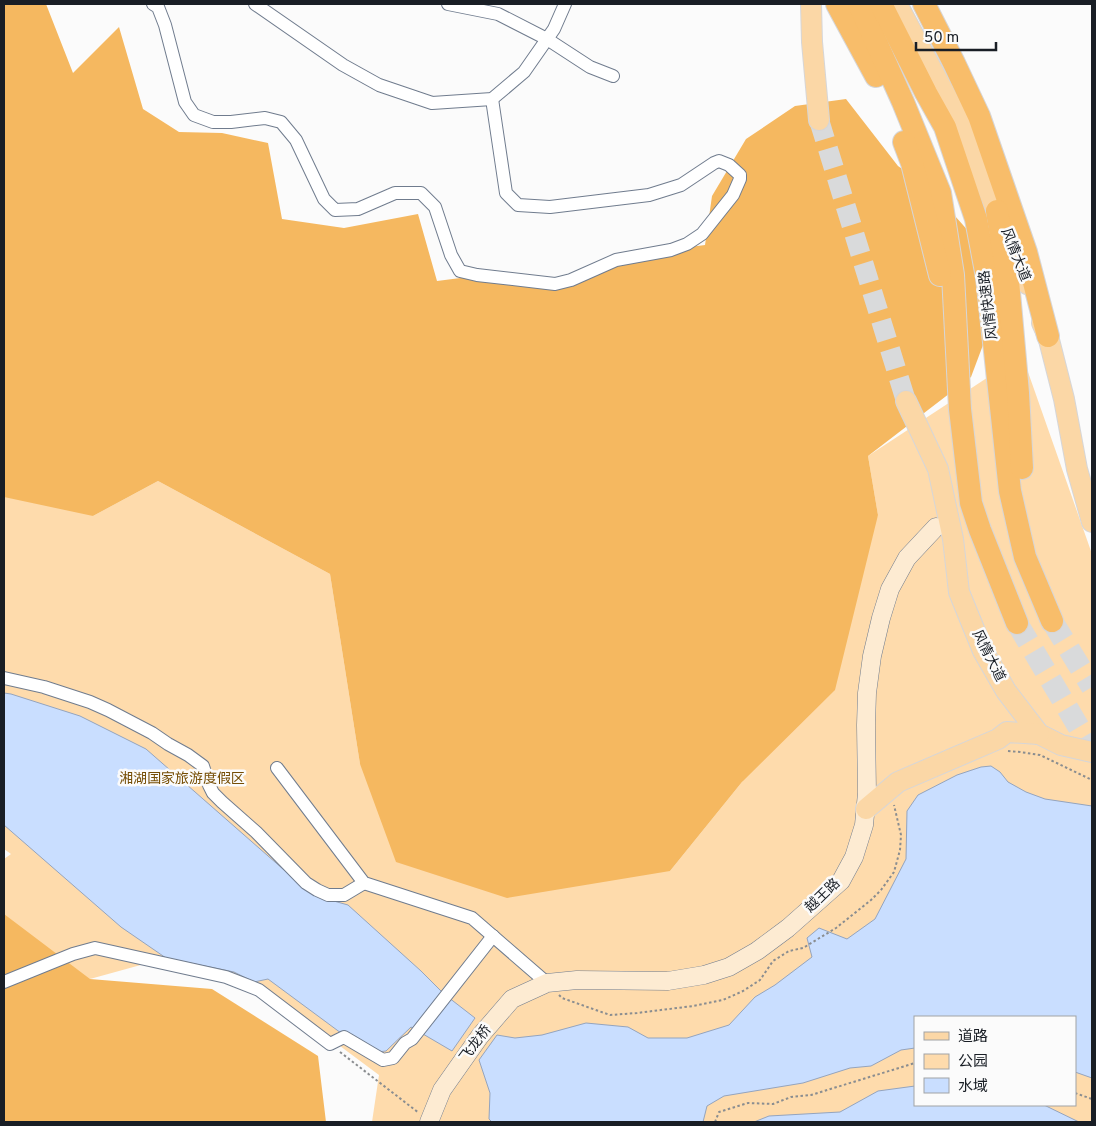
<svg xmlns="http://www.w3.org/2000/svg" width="1096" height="1126" font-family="Overpass,'Noto Sans SC',sans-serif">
  <rect width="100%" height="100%" fill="#fbfbfb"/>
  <path fill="#fedbac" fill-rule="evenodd" d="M1022,355l70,199v568h-720l7,-47 -125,-93 -88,-24 -76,21 -86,68v-188l7,-5 -7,-5v-394l89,61 65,-35 172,93 30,190 310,107 72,-89 136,-267 -10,-59zM915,1017h160v88h-160z"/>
  <g fill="#f5b860">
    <polygon points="4,4 46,4 73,73 119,27 143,109 179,132 222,133 268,143 282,219 344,228 418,214 437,281 484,275 557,288 614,257 705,245 712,196 746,139 795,106 846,99 898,166 931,189 971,234 1001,297 971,377 868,456 878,515 835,690 742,782 670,871 507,898 396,862 360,764 330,574 158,481 93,516 4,497"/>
    <polygon points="4,914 90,979 212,989 318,1056 326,1122 4,1122"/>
  </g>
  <g fill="#c9deff" stroke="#94a4be">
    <polygon points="4,693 11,694 80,716 146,749 300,884 323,898 348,905 421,971 444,994 475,1018 452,1051 411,1027 386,1051 368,1053 268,979 254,982 234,972 166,958 121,927 4,825"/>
    <polygon points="991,766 1000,772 1008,782 1026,792 1045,799 1092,806 1092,1078 1075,1072 1075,1017 915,1017 915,1048 901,1050 871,1066 850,1068 803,1083 724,1096 707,1106 703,1122 492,1122 489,1119 490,1093 479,1060 497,1035 515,1038 542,1035 586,1023 628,1027 648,1038 687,1038 729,1025 755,997 775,985 812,957 807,938 819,928 847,939 875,919 906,859 907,811 918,795 957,775 981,767"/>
    <polygon points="915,1086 915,1105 1044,1105 1079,1122 754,1122 769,1116 840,1112 878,1091"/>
  </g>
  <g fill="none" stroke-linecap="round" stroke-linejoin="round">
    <polyline stroke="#d9dadb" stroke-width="20" stroke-dasharray="20 10" stroke-linecap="butt" points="819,120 906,401"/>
    <g stroke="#d9dadb" stroke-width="22" stroke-dasharray="22 11" stroke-linecap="butt">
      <polyline points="1052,621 1092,687"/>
      <polyline points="1017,623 1088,743 1092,749"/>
    </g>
    <defs>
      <g id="street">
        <polyline points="153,4 158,7 165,25 185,102 194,115 213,122 231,122 265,118 281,122 296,140 324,199 335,210 358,209 395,193 421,193 435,207 451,255 460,271 477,275 555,284 571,280 616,260 671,250 687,244 702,234 733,195 740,179 740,175 729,165 719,161 714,163 681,185 649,195 550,207 518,205 506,193 492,99"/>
        <polyline points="255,4 343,65 379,85 432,103 492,99 524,72 554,29 565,4"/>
        <polyline points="448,4 498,14 547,39 590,67 613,76"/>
        <polyline points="4,678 44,687 90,702 108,710 152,733 168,744 188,755 203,766 209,785 213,793 222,802 256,832 306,883 317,890 328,895 344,895 364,883"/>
        <polyline points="277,768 364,883 472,918 547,983"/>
        <polyline points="4,982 73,954 95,948 226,977 259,990 330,1044 344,1037 383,1060 393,1058 405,1043 412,1039 493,936"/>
      </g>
      <polyline id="secondary" points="429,1122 442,1090 480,1036 512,999 547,983 577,980 668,981 704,975 729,967 757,951 788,928 841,881 854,857 864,825 867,793 866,725 867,693 872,656 881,618 890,589 907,558 936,527"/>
      <g id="primary">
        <polyline points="811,4 812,42 819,120"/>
        <polyline points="897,4 961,124 1027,284"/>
        <polyline points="1042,323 1048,336 1064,399 1077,469 1092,522"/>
        <polyline points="906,401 938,469 953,539 959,592 983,651 1006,691 1039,734 1061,745 1092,752"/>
        <polyline points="866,809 898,782 998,739 1007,732 1039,734"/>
      </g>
      <g id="highway">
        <polyline points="837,4 876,76"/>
        <polyline points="859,4 903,102 940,193 953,275 960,409 971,503 980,530 1017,623"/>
        <polyline points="881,4 926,93 945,127 976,219 987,277 1010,491 1025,557 1052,621"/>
        <polyline points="924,4 954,63 979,116 1026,252 1048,336"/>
        <polyline points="904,142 912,163 940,275"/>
        <polyline points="997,211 1008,281 1018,393 1022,468"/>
      </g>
    </defs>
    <use href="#street" stroke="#707c8e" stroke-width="14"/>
    <use href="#secondary" stroke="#707c8e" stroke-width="19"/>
    <use href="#primary" stroke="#d6d6d8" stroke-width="22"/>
    <use href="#highway" stroke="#d6d6d8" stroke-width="24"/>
    <g stroke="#8a8d90" stroke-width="2" stroke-dasharray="2.5 2.5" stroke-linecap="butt">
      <polyline points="1008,751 1020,752 1040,755 1092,780"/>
      <polyline points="559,995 562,998 610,1015 637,1013 693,1006 723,1000 743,991 760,980 773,961 789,951 803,948 836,928 871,900 881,890 894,872 900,850 901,835 894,805"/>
      <polyline points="340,1052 419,1113"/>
      <polyline points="1075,1093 1092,1099"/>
      <polyline points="715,1122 719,1112 748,1103 773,1104 791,1097 811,1095 915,1063"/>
    </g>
    <use href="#street" stroke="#fff" stroke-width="12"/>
    <use href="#secondary" stroke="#fdebd2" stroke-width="18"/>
    <use href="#primary" stroke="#fbd7a6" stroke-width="20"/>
    <use href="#highway" stroke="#f8bd6a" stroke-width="22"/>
  </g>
  <g text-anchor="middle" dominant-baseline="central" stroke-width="5" stroke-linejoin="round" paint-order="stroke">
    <g font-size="14" fill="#191e25" stroke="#fbfbfb">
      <text transform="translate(1015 255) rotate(68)">风情大道</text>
      <text transform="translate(989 305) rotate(-97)">风情快速路</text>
      <text transform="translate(988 656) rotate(63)">风情大道</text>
      <text transform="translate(823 896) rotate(-44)">越王路</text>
      <text transform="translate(476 1044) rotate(-53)">飞龙桥</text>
    </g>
    <g font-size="14" fill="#754d04" stroke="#fbfbfb">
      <text x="182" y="779">湘湖国家旅游度假区</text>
    </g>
  </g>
  <rect width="1096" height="1126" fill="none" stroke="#191e25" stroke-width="10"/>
  <rect x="914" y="1016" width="162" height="90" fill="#fbfbfb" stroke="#a1a3a5"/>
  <rect x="924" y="1032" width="25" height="8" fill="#fbd7a6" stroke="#a1a3a5"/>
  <text x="958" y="1041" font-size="15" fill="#191e25">道路</text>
  <rect x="924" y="1054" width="25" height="15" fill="#fedbac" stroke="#a1a3a5"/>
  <text x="958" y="1066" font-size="15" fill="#191e25">公园</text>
  <rect x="924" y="1078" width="25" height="15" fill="#c9deff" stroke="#a1a3a5"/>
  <text x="958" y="1091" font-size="15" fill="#191e25">水域</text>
  <path d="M916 42v8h80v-8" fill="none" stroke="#191e25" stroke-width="2.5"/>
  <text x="924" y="42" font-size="15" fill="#191e25" stroke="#fbfbfb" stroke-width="4" paint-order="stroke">50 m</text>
</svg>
